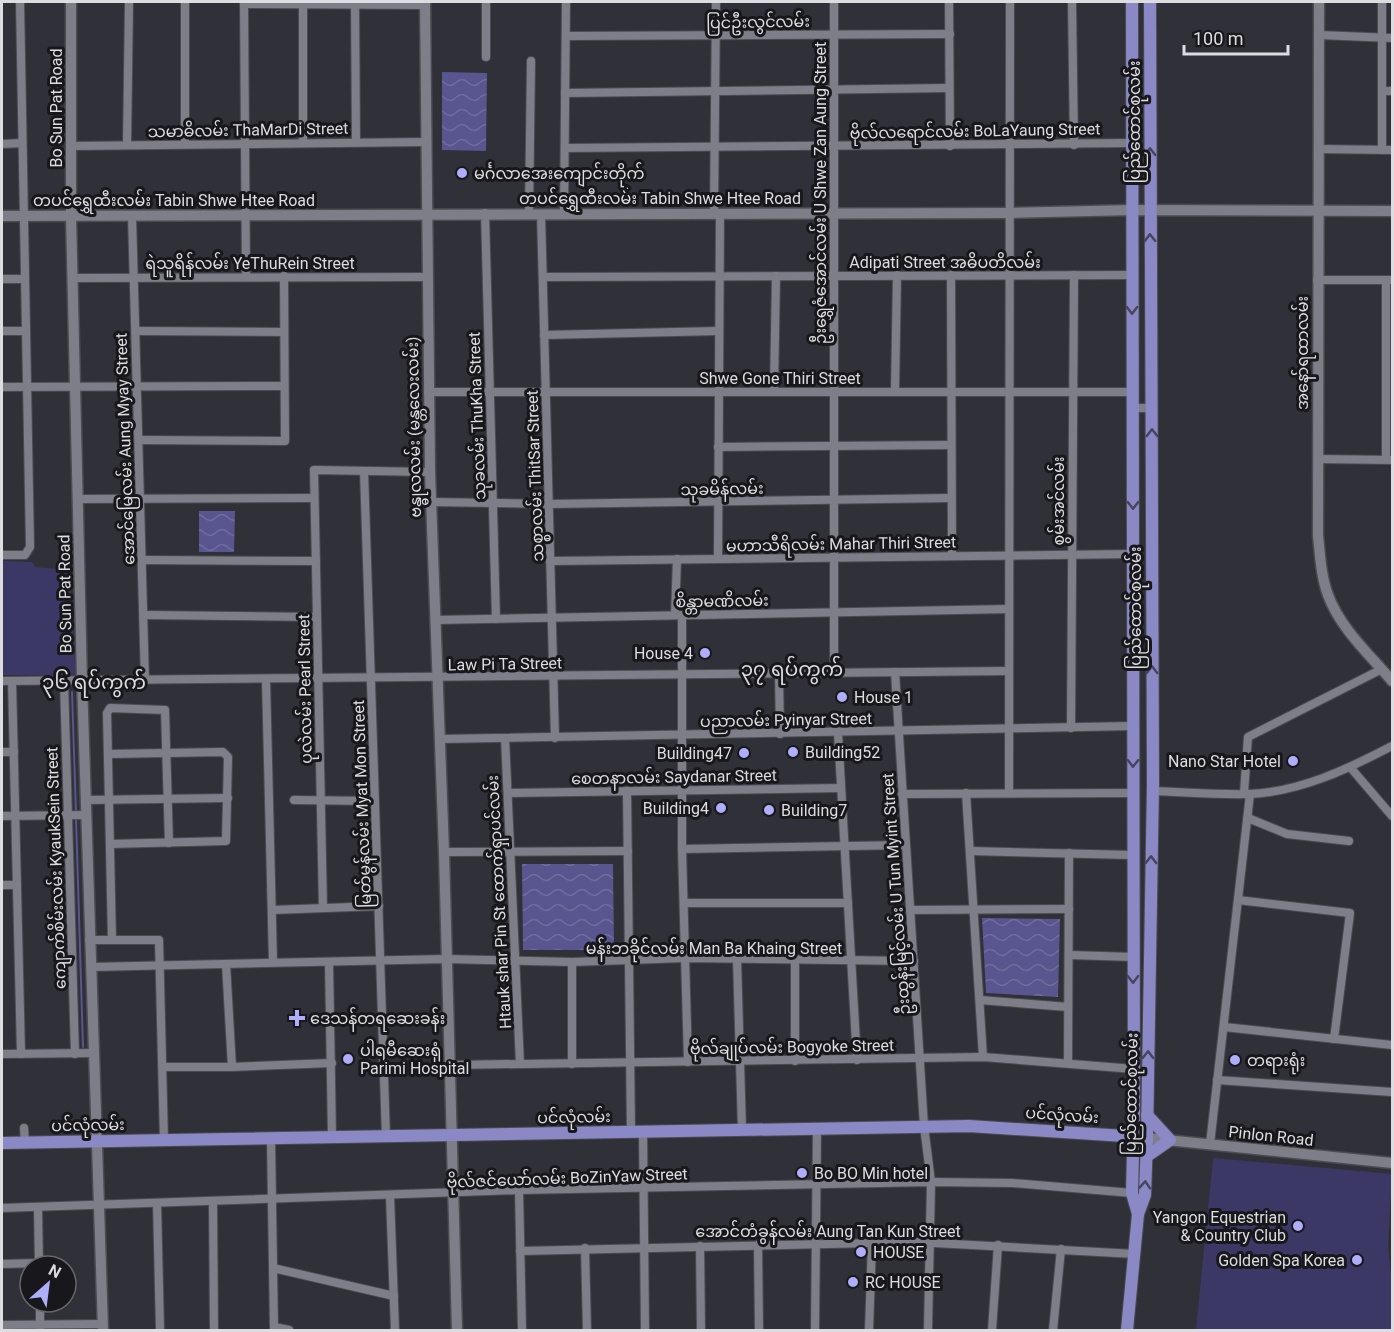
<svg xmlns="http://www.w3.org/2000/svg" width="1394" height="1332" font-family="Roboto,'Noto Sans Myanmar',sans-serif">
  <defs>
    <pattern id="water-waves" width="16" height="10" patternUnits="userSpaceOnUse" patternTransform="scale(1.5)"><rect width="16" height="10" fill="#58558f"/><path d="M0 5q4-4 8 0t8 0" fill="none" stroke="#6f6d9e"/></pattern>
  </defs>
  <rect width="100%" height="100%" fill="#303038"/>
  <g fill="#3b3865">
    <polygon points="2,561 32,562 35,567 69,570 76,675 2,675"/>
    <polygon points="1213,1158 1392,1174 1388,1246 1392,1283 1392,1330 1196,1330"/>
  </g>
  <g fill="url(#water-waves)">
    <polygon points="442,72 487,73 486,151 442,150"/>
    <polygon points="199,511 235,511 234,552 199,552"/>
    <polygon points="522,864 613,864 614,950 523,950"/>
    <polygon points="982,918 1060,919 1058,997 986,993"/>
  </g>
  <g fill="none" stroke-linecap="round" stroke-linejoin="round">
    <g stroke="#58558f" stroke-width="2">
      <polyline points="72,692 76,813"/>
      <polyline points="76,818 83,1047"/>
    </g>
    <defs>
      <g id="street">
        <polyline points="185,2 185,144"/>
        <polyline points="244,2 246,276"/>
        <polyline points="303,2 303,143"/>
        <polyline points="355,2 356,142"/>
        <polyline points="486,2 486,57"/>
        <polyline points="834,2 834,673"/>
        <polyline points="949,2 950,146"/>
        <polyline points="1072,2 1074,145"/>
        <polyline points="244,4 425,5"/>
        <polyline points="1319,35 1392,38"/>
        <polyline points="566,36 950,34"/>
        <polyline points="1382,91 1392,91"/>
        <polyline points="565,93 949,88"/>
        <polyline points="2,144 22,143"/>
        <polyline points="127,145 129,2"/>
        <polyline points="71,146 425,142"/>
        <polyline points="565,148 1132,143"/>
        <polyline points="1318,149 1392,150"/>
        <polyline points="1382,150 1382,2"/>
        <polyline points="714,212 716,2"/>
        <polyline points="485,213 496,619"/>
        <polyline points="529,214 531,61"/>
        <polyline points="541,214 555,738"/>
        <polyline points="564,214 566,2"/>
        <polyline points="132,216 145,681"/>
        <polyline points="951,275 952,556"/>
        <polyline points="543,277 1132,275"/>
        <polyline points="74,278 425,277"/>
        <polyline points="2,279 24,279"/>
        <polyline points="1317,280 1392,280"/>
        <polyline points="2,331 25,331"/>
        <polyline points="136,331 284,332"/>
        <polyline points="544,335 719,331"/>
        <polyline points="2,387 284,386"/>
        <polyline points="774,391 776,276"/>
        <polyline points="895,391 897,275"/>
        <polyline points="428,392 1133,392"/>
        <polyline points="1133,408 1151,408"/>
        <polyline points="139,440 285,441 284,276"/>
        <polyline points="718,447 951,445"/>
        <polyline points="1318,459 1392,460"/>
        <polyline points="1386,459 1386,280"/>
        <polyline points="364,471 386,1137"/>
        <polyline points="79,499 314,498"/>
        <polyline points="430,502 549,504 951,498"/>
        <polyline points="2,555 25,555 30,547 20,2"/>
        <polyline points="718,559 720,213"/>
        <polyline points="142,560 316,561"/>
        <polyline points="550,561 1133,554"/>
        <polyline points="144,615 317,617"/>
        <polyline points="675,615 677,559"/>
        <polyline points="682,615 682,849 688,1062"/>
        <polyline points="435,620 1009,609"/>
        <polyline points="895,672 924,1126 931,1182 928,1330"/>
        <polyline points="779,674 780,734"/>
        <polyline points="266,680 273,962"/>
        <polyline points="2,681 1009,671"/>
        <polyline points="12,681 21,1054"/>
        <polyline points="64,681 75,1054"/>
        <polyline points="1071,728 1074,275"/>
        <polyline points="838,733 857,1060"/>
        <polyline points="505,738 520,1064"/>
        <polyline points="439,739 1133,726"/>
        <polyline points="2,752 14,752"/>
        <polyline points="108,754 223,752 228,757 226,841 110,844"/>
        <polyline points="1350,767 1392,816"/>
        <polyline points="627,791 631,1133"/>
        <path d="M1152,791c33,1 65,4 97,3 51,-2 99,-25 143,-48"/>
        <polyline points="508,793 841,788"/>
        <polyline points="966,793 983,1057"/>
        <polyline points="1009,793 1010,2"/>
        <polyline points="1244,793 1248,737 1382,669"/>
        <polyline points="902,794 1133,793"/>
        <polyline points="86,800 228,798"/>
        <polyline points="294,800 375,801"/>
        <polyline points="2,816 86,815"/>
        <polyline points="1248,818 1287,834 1349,841"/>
        <polyline points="682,849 906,845"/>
        <polyline points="970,851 1132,855"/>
        <polyline points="444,852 628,851"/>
        <polyline points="2,885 17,885"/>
        <polyline points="1238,900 1350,913 1334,1039"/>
        <polyline points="684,903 848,903"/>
        <polyline points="323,908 314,470 430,472"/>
        <polyline points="272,910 379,906"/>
        <polyline points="910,910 1069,909"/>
        <polyline points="89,940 159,940 164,1141"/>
        <polyline points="112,940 107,713 110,708 165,710 169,843"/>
        <polyline points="1069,955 1133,957"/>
        <polyline points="737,959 742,1130"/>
        <polyline points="795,960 795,1061"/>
        <polyline points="329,962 332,1137"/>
        <polyline points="572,962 572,1064"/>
        <polyline points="226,964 232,1067 332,1063"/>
        <polyline points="91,967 445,959 572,962 685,958 914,961"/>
        <polyline points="980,1000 1068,1007"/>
        <polyline points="1224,1027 1392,1045"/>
        <polyline points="2,1054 94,1053"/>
        <polyline points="1068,1062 1069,853"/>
        <polyline points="451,1065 983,1057 1134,1069"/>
        <polyline points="163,1067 232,1067"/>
        <polyline points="1217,1080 1392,1092"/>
        <polyline points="24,1128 25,1143"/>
        <polyline points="643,1132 645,1330"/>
        <polyline points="271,1139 274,1330"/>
        <polyline points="1210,1144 1250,794"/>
        <polyline points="519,1190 522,1330"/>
        <polyline points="390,1196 395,1330"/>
        <polyline points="213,1201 214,1330"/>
        <polyline points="157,1203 160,1330"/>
        <polyline points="2,1208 519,1190 931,1182 1012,1183 1132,1193"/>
        <polyline points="38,1208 39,1266"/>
        <polyline points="758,1245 759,1330"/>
        <polyline points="700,1246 701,1330"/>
        <polyline points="585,1248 587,1330"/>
        <polyline points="520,1251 916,1242 1135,1254"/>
        <polyline points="2,1264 39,1263"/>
        <polyline points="273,1268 394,1296"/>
        <polyline points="40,1302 40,1330"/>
        <polyline points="2,1325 103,1324"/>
        <polyline points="274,1327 289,1330"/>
        <polyline points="815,1330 817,1129"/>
        <polyline points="869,1330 872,1243"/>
        <polyline points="992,1330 998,1245"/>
        <polyline points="1053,1330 1061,1249"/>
      </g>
      <g id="secondary">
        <polyline points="71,2 71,216 82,681 103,1330"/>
        <polyline points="425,2 430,472 444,852 457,1330"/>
        <path d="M1319,2l-1,533c2,20 3,41 10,60 12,33 42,60 64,86"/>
        <polyline points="2,216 1010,213 1132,210 1392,211"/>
        <polyline points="1147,1138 1392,1163"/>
      </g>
      <g id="primary">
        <polyline points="1132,2 1134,1112 1132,1193 1138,1214"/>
        <polyline points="2,1143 969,1126 1140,1137"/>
        <polyline points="1147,1156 1170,1140 1147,1115"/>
        <polyline points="1127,1330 1138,1214 1145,1195 1147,1138 1153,783 1150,2"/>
      </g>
    </defs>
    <use href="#street" stroke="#4b4b51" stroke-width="10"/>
    <use href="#secondary" stroke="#4b4b51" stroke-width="13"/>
    <use href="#primary" stroke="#4b4b51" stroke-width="14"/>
    <use href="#street" stroke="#7d7e87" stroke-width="8"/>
    <use href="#secondary" stroke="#7d7e87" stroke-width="10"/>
    <use href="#primary" stroke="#8b88c6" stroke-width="12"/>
  </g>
  <defs><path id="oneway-chevron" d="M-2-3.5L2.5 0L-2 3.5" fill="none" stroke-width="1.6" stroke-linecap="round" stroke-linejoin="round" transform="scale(1.5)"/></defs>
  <g stroke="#464560">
    <use href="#oneway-chevron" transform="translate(1150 152) rotate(-90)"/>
    <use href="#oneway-chevron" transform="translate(1150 238) rotate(-91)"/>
    <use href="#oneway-chevron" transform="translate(1132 310) rotate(90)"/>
    <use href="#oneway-chevron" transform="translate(1152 433) rotate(-90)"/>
    <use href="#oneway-chevron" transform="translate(1133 505) rotate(90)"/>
    <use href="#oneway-chevron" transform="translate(1152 670) rotate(-90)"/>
    <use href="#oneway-chevron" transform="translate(1133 763) rotate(91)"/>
    <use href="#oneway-chevron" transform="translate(1151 860) rotate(-89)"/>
    <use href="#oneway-chevron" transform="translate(1133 979) rotate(89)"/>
    <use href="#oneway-chevron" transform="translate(1148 1055) rotate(-89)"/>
    <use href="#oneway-chevron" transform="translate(1145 1185) rotate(-86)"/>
  </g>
  <g fill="#afaefa" stroke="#18181c" stroke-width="2">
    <circle cx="462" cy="173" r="6"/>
    <circle cx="705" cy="653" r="6"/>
    <circle cx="842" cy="697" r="6"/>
    <circle cx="793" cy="752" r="6"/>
    <circle cx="744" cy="753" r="6"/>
    <circle cx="1293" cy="761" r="6"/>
    <circle cx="721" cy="808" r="6"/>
    <circle cx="769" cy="810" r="6"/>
    <path d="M294 1009h6v6h6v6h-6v6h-6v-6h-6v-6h6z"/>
    <circle cx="348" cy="1059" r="6"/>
    <circle cx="1235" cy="1060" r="6"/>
    <circle cx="802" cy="1173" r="6"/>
    <circle cx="1298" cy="1226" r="6"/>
    <circle cx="861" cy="1252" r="6"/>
    <circle cx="1357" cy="1260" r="6"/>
    <circle cx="853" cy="1282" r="6"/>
  </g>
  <g text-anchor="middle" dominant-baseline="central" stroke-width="6" stroke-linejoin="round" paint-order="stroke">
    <g font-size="16" fill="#dcdce1" stroke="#18181c">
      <text transform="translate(758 22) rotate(-1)">ပြင်ဦးလွင်လမ်း</text>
      <text transform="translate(56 108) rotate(-90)">Bo Sun Pat Road</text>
      <text transform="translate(1134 122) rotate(-90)">ပြည်ထောင်စုလမ်း</text>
      <text transform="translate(248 130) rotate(-1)">သမာဓိလမ်း ThaMarDi Street</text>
      <text transform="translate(975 131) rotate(-1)">ဗိုလ်လရောင်လမ်း BoLaYaung Street</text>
      <text transform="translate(820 193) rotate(-90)">ဦးရွှေဇံအောင်လမ်း U Shwe Zan Aung Street</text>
      <text x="660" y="198">တပင်ရွှေထီးလမ်း Tabin Shwe Htee Road</text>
      <text x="174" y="200">တပင်ရွှေထီးလမ်း Tabin Shwe Htee Road</text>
      <text x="945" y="262">Adipati Street အဓိပတိလမ်း</text>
      <text x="250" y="263">ရဲသူရိန်လမ်း YeThuRein Street</text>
      <text transform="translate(1302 353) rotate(-90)">အနော်ရထာလမ်း</text>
      <text x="780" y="378">Shwe Gone Thiri Street</text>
      <text transform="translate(477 416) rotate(-92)">သုခလမ်း ThuKha Street</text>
      <text transform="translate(414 427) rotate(-91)">ဗန္ဓုလလမ်း (မန္တလေးလမ်း)</text>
      <text transform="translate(125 449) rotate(-92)">အောင်မြေလမ်း Aung Myay Street</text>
      <text transform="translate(535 476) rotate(-92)">သစ္စာလမ်း ThitSar Street</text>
      <text transform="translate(722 489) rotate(-1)">သုခမိန်လမ်း</text>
      <text transform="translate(1058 501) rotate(-90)">စွမ်းအင်လမ်း</text>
      <text transform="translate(841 544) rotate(-1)">မဟာသီရိလမ်း Mahar Thiri Street</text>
      <text transform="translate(65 594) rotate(-91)">Bo Sun Pat Road</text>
      <text transform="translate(722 601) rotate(-1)">စိန္တာမဏိလမ်း</text>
      <text transform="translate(1135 608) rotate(-90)">ပြည်ထောင်စုလမ်း</text>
      <text transform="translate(505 664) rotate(-1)">Law Pi Ta Street</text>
      <text transform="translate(305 689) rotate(-91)">ပုလဲလမ်း Pearl Street</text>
      <text transform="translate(786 720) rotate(-1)">ပညာလမ်း Pyinyar Street</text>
      <text transform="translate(674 777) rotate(-1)">စေတနာလမ်း Saydanar Street</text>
      <text transform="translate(362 804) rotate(-92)">မြတ်မွန်လမ်း Myat Mon Street</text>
      <text transform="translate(56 868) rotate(-92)">ကျောက်စိမ်းလမ်း KyaukSein Street</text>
      <text transform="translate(896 894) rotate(-94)">ဦးထွန်းမြင့်လမ်း U Tun Myint Street</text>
      <text transform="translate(499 902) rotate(-93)">Htauk shar Pin St ထောက်ရှာပင်လမ်း</text>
      <text x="714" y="948">မန်းဘခိုင်လမ်း Man Ba Khaing Street</text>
      <text transform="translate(792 1047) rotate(-1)">ဗိုလ်ချုပ်လမ်း Bogyoke Street</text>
      <text transform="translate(1131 1094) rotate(-89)">ပြည်ထောင်စုလမ်း</text>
      <text transform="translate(1062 1115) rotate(4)">ပင်လုံလမ်း</text>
      <text transform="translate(574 1117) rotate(-1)">ပင်လုံလမ်း</text>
      <text transform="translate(88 1125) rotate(-1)">ပင်လုံလမ်း</text>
      <text transform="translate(1271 1136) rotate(6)">Pinlon Road</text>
      <text transform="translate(567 1178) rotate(-2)">ဗိုလ်ဇင်ယော်လမ်း BoZinYaw Street</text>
      <text x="828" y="1231">အောင်တံခွန်လမ်း Aung Tan Kun Street</text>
    </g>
    <g font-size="16" fill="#dcdce1" stroke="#18181c" text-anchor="start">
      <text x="474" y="173">မင်္ဂလာအေးကျောင်းတိုက်</text>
      <text x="693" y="653" text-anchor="end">House 4</text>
      <text x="854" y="697">House 1</text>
      <text x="805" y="752">Building52</text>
      <text x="732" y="753" text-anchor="end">Building47</text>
      <text x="1281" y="761" text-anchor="end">Nano Star Hotel</text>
      <text x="709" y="808" text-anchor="end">Building4</text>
      <text x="781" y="810">Building7</text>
      <text x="310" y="1018">ဒေသန်တရဆေးခန်း</text>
      <text x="360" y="1050">ပါရမီဆေးရုံ<tspan x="360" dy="18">Parimi Hospital</tspan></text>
      <text x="1247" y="1060">တရားရုံး</text>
      <text x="814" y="1173">Bo BO Min hotel</text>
      <text x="1286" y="1217" text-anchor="end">Yangon Equestrian<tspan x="1286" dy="18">&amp; Country Club</tspan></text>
      <text x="873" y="1252">HOUSE</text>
      <text x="1345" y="1260" text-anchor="end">Golden Spa Korea</text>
      <text x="865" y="1282">RC HOUSE</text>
    </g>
    <g font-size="20" fill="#dcdce1" stroke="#18181c">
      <text x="792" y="669">၃၇ ရပ်ကွက်</text>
      <text x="94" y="682">၃၆ ရပ်ကွက်</text>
    </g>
  </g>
  <rect width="1394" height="1332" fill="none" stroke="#dcdce1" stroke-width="6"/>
  <g transform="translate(48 1284) rotate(28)"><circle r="28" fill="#18181c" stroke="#66666b" stroke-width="1.5"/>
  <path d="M0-4.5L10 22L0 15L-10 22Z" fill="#afaefa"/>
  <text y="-9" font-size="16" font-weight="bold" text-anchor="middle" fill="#dcdce1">N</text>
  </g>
  <path d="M1184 45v9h104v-9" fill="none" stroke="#dcdce1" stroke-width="3"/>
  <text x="1193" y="45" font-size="18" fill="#dcdce1" stroke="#18181c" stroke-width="4.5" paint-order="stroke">100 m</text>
</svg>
